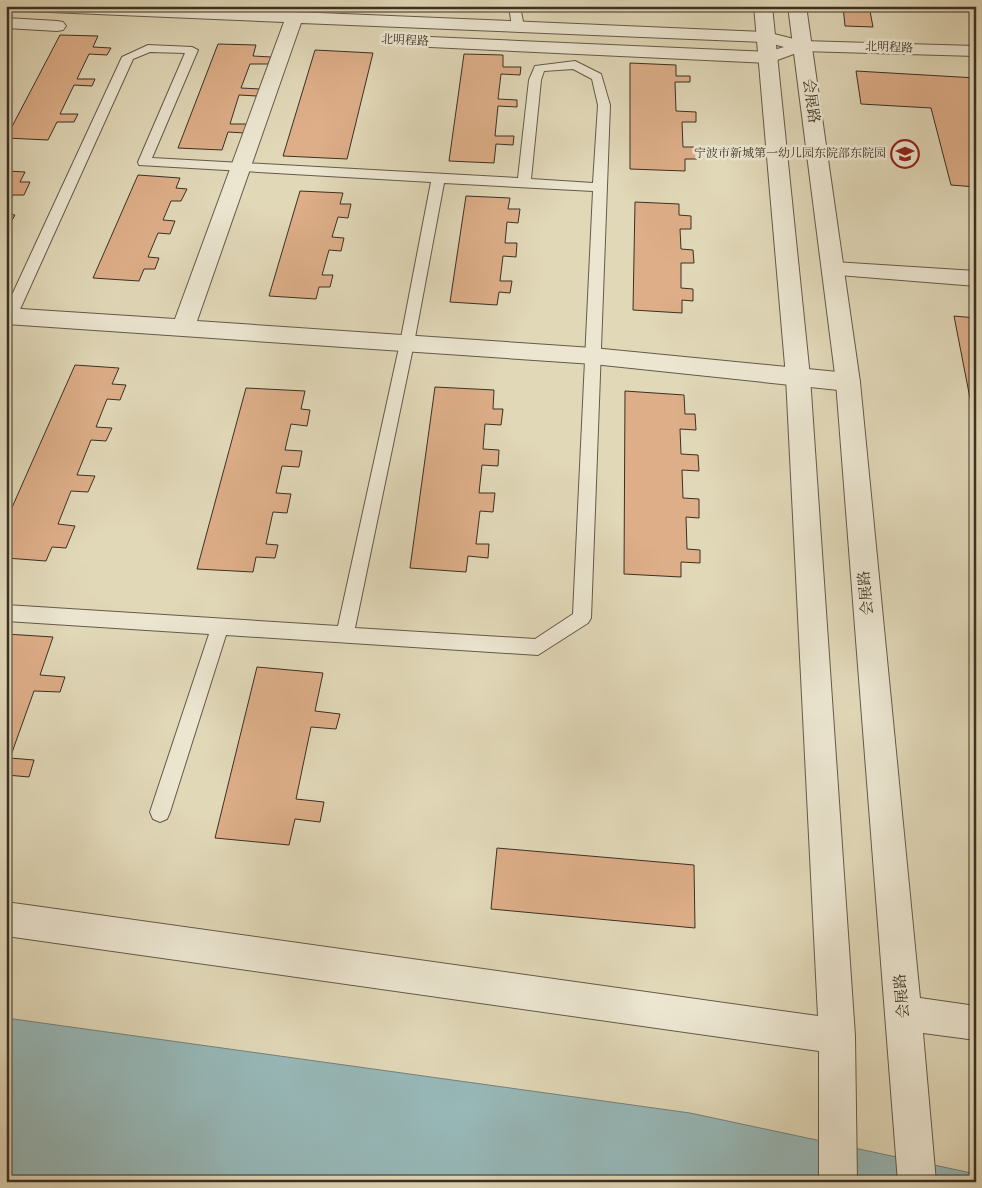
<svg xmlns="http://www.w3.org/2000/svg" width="982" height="1188" font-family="Vollkorn,'Noto Serif SC',serif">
  <rect width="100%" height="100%" fill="#e1d8b8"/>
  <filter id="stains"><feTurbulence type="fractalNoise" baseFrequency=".004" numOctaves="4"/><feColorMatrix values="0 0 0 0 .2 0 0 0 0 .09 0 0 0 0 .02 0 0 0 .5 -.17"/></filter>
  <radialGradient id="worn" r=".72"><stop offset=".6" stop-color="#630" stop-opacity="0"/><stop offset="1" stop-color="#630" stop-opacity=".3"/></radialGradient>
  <polygon fill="#97b8b8" stroke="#72827c" points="6,1018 690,1113 976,1174 976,1182 6,1182"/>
  <g fill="#ddae88" stroke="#3b3023">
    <polygon points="843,6 869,6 873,27 845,26"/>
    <polygon points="60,35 98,36 93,47 111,48 107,55 89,54 77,79 95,79 92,86 74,85 60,114 78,114 74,122 57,122 48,140 6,138"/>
    <polygon points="218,44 256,45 253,56 271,57 268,64 250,64 241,88 260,89 257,96 239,95 230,124 248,124 245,133 228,132 222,150 178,148"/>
    <polygon points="315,50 373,53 347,159 283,156"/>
    <polygon points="464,54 503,55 503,67 521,67 520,75 501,74 498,99 517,100 517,107 498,106 495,136 514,136 513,145 496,144 494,163 449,161"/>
    <polygon points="630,63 676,65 676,76 690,76 690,82 675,82 676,111 696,112 696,122 682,122 683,147 699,147 700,159 685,159 685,171 630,169"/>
    <polygon points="856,71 976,78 976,187 951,185 931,108 861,104"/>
    <polygon points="6,171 25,172 20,182 30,182 24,195 13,195 6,208"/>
    <polygon points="138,175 180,178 176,188 187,189 181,201 171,201 163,220 175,221 170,234 158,233 148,257 159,258 155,269 144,269 139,281 93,278"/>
    <polygon points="300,191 343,193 340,204 351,204 348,218 338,217 332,237 344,238 341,251 329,250 322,275 333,275 330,287 319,287 316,299 269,296"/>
    <polygon points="466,196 510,198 508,209 520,209 518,223 507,222 505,243 517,243 516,257 503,256 500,281 512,281 510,293 499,292 497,305 450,302"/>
    <polygon points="635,202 679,204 679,215 691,216 691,229 680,229 681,249 693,250 694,263 681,263 681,288 693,289 693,301 682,300 682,313 633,310"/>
    <polygon points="6,214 15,215 8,227 6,227"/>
    <polygon points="954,316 976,318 976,429"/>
    <polygon points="75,365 119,368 112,384 126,385 120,400 107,399 96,427 112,428 106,441 91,440 77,475 95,476 88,492 71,491 58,524 75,526 66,548 52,547 46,561 6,558 6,521"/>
    <polygon points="435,387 494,390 493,409 503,409 501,425 485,424 483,449 499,450 498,466 482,465 479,493 495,493 493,512 480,511 476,544 489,544 488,558 468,556 466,572 410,568"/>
    <polygon points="246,388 305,391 301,409 310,410 307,426 291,424 285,450 302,451 299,467 282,466 276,493 291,494 287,513 273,512 266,544 278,545 275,558 256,557 253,572 197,569"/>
    <polygon points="625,391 684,395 685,414 695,414 696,430 680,429 681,454 698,455 699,471 682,470 683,498 699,499 699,518 686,517 687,549 700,550 700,563 681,562 681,577 624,574"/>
    <polygon points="6,634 53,637 40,675 65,677 60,692 34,691 10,758 34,760 29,777 7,775 6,778"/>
    <polygon points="257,667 323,673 315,711 340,714 336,729 311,727 296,799 324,802 320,822 295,819 289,845 215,838"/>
    <polygon points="497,848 694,865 695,928 491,909"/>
  </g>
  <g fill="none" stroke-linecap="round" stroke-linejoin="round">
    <defs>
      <g id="service">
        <polygon points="509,6 520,6 524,27 522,29 518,30 512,27"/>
        <path d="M148,45l44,2 6,3 -46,108 366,20 11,-98 6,-14 40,-5 26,13 9,31 -19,513 -3,5 -50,32 -312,-20 -56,177 -3,7 -7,3 -7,-3 -3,-7 59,-178 -203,-13v-16l332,21 62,-283 31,-161 -292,-17 -1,-3 47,-109 -35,-1 -17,7 -116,257 -2,4h-9v-12l116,-251zM573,69l19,10 6,26 -5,78 -62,-4 10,-99 3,-9zM444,183l149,8 -20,423 -38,25 -180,-11 59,-285z"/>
      </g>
      <g id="minor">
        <polygon points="18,6 157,6 766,32 802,41 976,46 976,56 802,51 769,63 430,47 424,46 421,42 424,38 430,37 767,52 784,47 766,42 301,23 197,321 593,348 848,373 856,376 860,382 856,388 848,391 593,364 6,324 6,308 175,319 284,22 26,11 20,10"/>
        <polygon points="6,18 57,21 63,22 66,26 63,30 57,31 6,28"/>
        <polygon points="834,262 976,271 976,286 826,274 823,269 826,264"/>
      </g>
      <g id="tertiary">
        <polygon points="754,6 772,6 810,377 855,1036 857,1182 819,1182 819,1051 6,936 6,902 818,1016 786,377"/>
        <polygon points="788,6 806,6 860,382 920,998 976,1006 976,1040 923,1033 936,1182 898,1182 836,382"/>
      </g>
    </defs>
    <use href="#service" stroke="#645a48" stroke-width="2"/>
    <use href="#minor" stroke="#645a48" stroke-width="2"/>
    <use href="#tertiary" stroke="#645a48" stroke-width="2"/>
    <use href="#service" fill="#ece6d1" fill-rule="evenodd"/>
    <use href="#minor" fill="#ece6d1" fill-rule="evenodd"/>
    <use href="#tertiary" fill="#ece6d1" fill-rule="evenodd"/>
  </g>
  <defs>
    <symbol id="school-ring" viewBox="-11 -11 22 22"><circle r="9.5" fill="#ece6d1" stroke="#8f2418" stroke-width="1.5"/><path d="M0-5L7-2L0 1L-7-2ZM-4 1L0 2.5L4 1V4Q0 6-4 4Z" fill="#8f2418"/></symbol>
  </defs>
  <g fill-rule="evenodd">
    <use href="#school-ring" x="889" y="138" width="32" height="32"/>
  </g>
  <g text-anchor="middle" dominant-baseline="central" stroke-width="5" stroke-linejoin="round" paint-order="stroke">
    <g font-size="12" fill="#3b3023" stroke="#ece6d1">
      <text transform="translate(405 41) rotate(3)">北明程路</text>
      <text transform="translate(889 48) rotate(2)">北明程路</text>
    </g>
    <g font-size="12" fill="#3b3023" stroke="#ece6d1" text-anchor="end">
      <text x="886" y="154">宁波市新城第一幼儿园东院部东院园</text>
    </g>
    <g font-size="15" fill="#3b3023" stroke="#ece6d1">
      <text transform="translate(810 101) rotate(82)">会展路</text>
      <text transform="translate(867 593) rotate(-95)">会展路</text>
      <text transform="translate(903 996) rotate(-95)">会展路</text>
    </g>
  </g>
  <rect width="982" height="1188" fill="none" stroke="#e1d8b8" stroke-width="25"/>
  <rect x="8" y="8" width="967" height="1173" fill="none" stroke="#3b3023" stroke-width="2.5"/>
  <rect x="12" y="12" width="957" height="1163" fill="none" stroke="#3b3023"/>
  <rect width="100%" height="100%" filter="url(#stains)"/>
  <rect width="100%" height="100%" fill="url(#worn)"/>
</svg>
